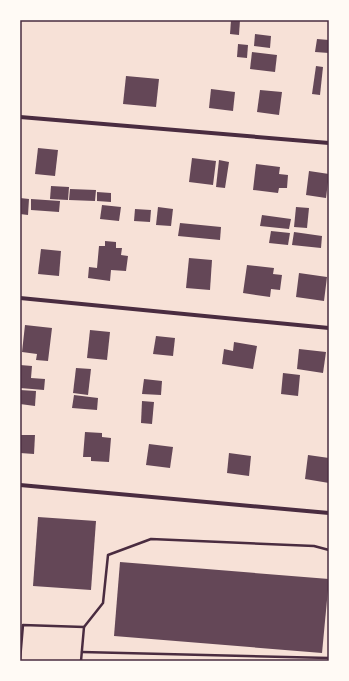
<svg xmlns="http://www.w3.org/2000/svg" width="349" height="681" font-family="'IBM Plex Sans',sans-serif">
  <rect width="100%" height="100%" fill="#f7e1d7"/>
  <g fill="#644757">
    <polygon points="231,20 240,20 239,35 230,34"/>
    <polygon points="255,34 271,36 270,48 254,46"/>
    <polygon points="317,39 329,40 329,53 315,52"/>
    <polygon points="238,44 248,45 247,58 237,57"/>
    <polygon points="252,52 277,55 275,72 250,69"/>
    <polygon points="316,66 323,67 320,95 312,94"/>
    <polygon points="126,76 159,79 156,107 123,104"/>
    <polygon points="211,89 235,92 233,111 209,108"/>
    <polygon points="260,90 282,92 279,115 257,112"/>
    <polygon points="38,148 58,150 55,176 35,174"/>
    <polygon points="192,158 216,161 213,185 189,182"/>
    <polygon points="219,160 229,162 225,188 216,187"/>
    <polygon points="256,164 280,167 279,174 288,175 287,188 279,188 278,193 253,190"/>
    <polygon points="309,171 329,174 326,198 306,195"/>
    <polygon points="51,186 69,187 68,200 50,199"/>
    <polygon points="70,189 96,190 95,201 69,200"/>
    <polygon points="97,192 111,193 111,202 97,201"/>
    <polygon points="20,198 29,199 28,215 20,214"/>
    <polygon points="31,199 60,201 59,212 31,210"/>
    <polygon points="102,205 121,207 119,221 100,219"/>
    <polygon points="158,207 173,209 171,226 156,225"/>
    <polygon points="296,207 309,208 307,228 294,227"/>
    <polygon points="135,209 151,210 150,222 134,221"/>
    <polygon points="262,215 291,219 289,229 260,226"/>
    <polygon points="180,223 221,227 220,240 178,236"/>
    <polygon points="271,231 290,233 288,245 269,243"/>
    <polygon points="294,232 322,236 321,248 292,245"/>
    <polygon points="105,241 116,242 116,248 122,248 121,255 128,256 126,271 111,270 110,281 88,278 89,267 97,268 99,246 105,246"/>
    <polygon points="41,249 61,251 59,276 38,274"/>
    <polygon points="189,258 212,260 210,290 186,288"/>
    <polygon points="247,265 274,268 273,274 282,275 280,290 271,289 270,297 243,293"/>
    <polygon points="299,273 327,277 324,301 296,297"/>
    <polygon points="25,325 52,328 48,361 36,360 37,354 22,352"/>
    <polygon points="90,330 110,332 107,360 87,358"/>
    <polygon points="156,336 175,338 173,356 153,354"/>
    <polygon points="234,342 257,346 253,369 222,364 224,349 233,351"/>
    <polygon points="299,349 326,352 323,373 297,369"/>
    <polygon points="20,365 32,366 31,378 45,379 44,390 20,388"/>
    <polygon points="76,368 91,369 88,395 73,393"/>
    <polygon points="283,373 300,375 298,396 281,394"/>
    <polygon points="144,379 162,381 161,395 142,394"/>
    <polygon points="20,390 36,391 35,406 20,404"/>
    <polygon points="74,395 98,398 97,410 72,408"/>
    <polygon points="142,401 154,402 152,424 141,423"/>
    <polygon points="85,432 102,433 102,437 111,438 109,462 91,461 91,457 83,457"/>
    <polygon points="20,435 35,435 34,454 20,453"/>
    <polygon points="149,444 173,447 170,468 146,465"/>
    <polygon points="229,453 251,456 249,476 227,473"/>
    <polygon points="308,455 329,458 329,483 305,479"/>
    <polygon points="38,517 96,521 91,590 33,586"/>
    <polygon points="120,562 329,579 322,653 114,636"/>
  </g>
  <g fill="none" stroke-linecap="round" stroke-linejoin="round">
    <g stroke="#4a2c40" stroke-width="2.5">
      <polyline points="84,627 103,603 108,555 151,539 314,546 329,550"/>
      <polyline points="82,652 329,658"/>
      <polyline points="20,660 23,625 84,627 81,661"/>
    </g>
    <g stroke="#4a2c40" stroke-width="4">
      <polyline points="20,117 329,143"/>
      <polyline points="20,298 329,328"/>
      <polyline points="20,485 329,513"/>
    </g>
  </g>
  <rect width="349" height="681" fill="none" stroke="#fffaf5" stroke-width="42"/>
  <rect x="21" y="21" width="307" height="639" fill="none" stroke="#4a2c40" stroke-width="1.5"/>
</svg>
